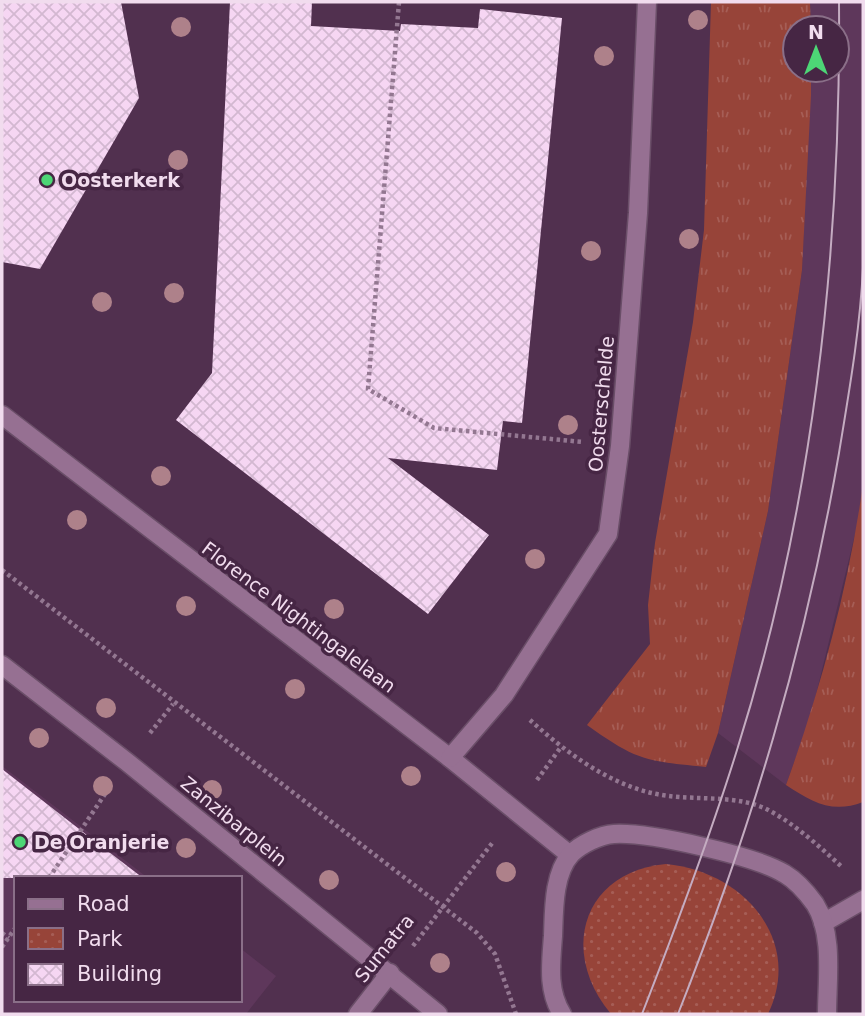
<svg xmlns="http://www.w3.org/2000/svg" width="865" height="1016" font-family="'DejaVu Sans',sans-serif">
  <defs>
    <pattern id="grass-tufts" width="24" height="20" patternUnits="userSpaceOnUse" patternTransform="scale(1.75)"><rect width="24" height="20" fill="#974439"/><path d="M3 7l-1-3M5 7V3M7 7l1-3M15 17l-1-3M17 17v-4M19 17l1-3" fill="none" stroke="#a65e56"/></pattern>
    <pattern id="park-dots" width="8" height="8" patternUnits="userSpaceOnUse" patternTransform="scale(1.75)"><rect width="8" height="8" fill="#974439"/><path d="M2 2h.1M6 6h.1" fill="none" stroke="#a65e56" stroke-width="1.8" stroke-linecap="round"/></pattern>
    <pattern id="building-cross-hatch" width="8" height="8" patternUnits="userSpaceOnUse" patternTransform="scale(1.75)"><rect width="8" height="8" fill="#f6d6f3"/><path d="M0 0l8 8M0 8l8-8" fill="none" stroke="#d3b8d1"/></pattern>
  </defs>
  <rect width="100%" height="100%" fill="#51304f"/>
  <g fill="#5e375b">
    <polygon points="810,2 863,2 863,484 858,522 811,715 786,785 718,733 768,511 802,270 811,70 837,70 837,28 811,28"/>
    <polygon points="2,766 148,878 16,878 16,1000 240,1000 240,948 276,976 246,1014 2,1014"/>
  </g>
  <g fill="url(#grass-tufts)">
    <path d="M711,2h99l1,26h-16v42h16v25l-9,175 -34,241 -50,222 -12,34c-60,-6 -69,-6 -119,-42l63,-81 -2,-39 7,-62 38,-221 11,-92z"/>
    <path d="M863,484v318c-31,12 -51,0 -77,-17 35,-97 63,-200 77,-301z"/>
  </g>
  <path fill="url(#park-dots)" d="M666,864c76,7 138,75 102,150h-157c-52,-62 -29,-142 55,-150z"/>
  <g fill="url(#building-cross-hatch)">
    <polygon points="2,2 121,2 139,98 40,269 2,262"/>
    <polygon points="230,2 312,2 311,26 400,31 401,24 478,28 480,9 562,18 522,423 503,421 497,470 388,458 489,535 428,614 176,420 212,373"/>
    <polygon points="2,769 92,839 143,878 2,878"/>
  </g>
  <g fill="none" stroke-linecap="round" stroke-linejoin="round">
    <defs>
      <g id="minor">
        <polyline points="2,415 450,758 570,855"/>
        <polyline points="2,665 127,762 438,1014"/>
        <polyline points="450,758 504,695 608,534 620,446 638,213 647,2"/>
        <polyline points="823,923 863,900"/>
        <polyline points="358,1014 390,973"/>
        <path d="M562,1014c-15,-24 -11,-51 -9,-78 1,-25 0,-62 18,-82 10,-10 29,-19 43,-20 35,-2 142,22 171,40 12,7 22,19 30,30 19,30 12,76 12,110"/>
      </g>
    </defs>
    <use href="#minor" stroke="#6a4e68" stroke-width="21"/>
    <g stroke="#937791" stroke-width="4.5" stroke-dasharray="3.5 3.5" stroke-linecap="butt">
      <polyline points="399,2 368,389 434,428 583,442"/>
      <polyline points="2,570 477,933 495,954 516,1014"/>
      <path d="M530,720c39,35 86,70 139,76 31,4 73,-1 101,15 26,14 50,36 72,56"/>
      <polyline points="150,733 173,704"/>
      <polyline points="537,780 561,747"/>
      <polyline points="49,878 105,794"/>
      <polyline points="2,933 9,938"/>
      <polyline points="413,946 493,842"/>
      <polyline points="2,947 16,927"/>
    </g>
    <use href="#minor" stroke="#967092" stroke-width="18"/>
    <g stroke="#c4acc1" stroke-width="2">
      <path d="M642,1014c34,-87 67,-174 95,-264 76,-241 104,-496 102,-748"/>
      <path d="M678,1014c73,-185 127,-364 161,-561 10,-61 21,-123 24,-185"/>
    </g>
  </g>
  <g fill="#ae818a">
    <circle cx="698" cy="20" r="10"/>
    <circle cx="181" cy="27" r="10"/>
    <circle cx="604" cy="56" r="10"/>
    <circle cx="178" cy="160" r="10"/>
    <circle cx="689" cy="239" r="10"/>
    <circle cx="591" cy="251" r="10"/>
    <circle cx="174" cy="293" r="10"/>
    <circle cx="102" cy="302" r="10"/>
    <circle cx="568" cy="425" r="10"/>
    <circle cx="161" cy="476" r="10"/>
    <circle cx="77" cy="520" r="10"/>
    <circle cx="535" cy="559" r="10"/>
    <circle cx="186" cy="606" r="10"/>
    <circle cx="334" cy="609" r="10"/>
    <circle cx="295" cy="689" r="10"/>
    <circle cx="106" cy="708" r="10"/>
    <circle cx="39" cy="738" r="10"/>
    <circle cx="411" cy="776" r="10"/>
    <circle cx="103" cy="786" r="10"/>
    <circle cx="212" cy="790" r="10"/>
    <circle cx="186" cy="848" r="10"/>
    <circle cx="506" cy="872" r="10"/>
    <circle cx="329" cy="880" r="10"/>
    <circle cx="440" cy="963" r="10"/>
  </g>
  <g fill="#4dd676" stroke="#462644" stroke-width="2.5">
    <circle cx="47" cy="180" r="7"/>
    <circle cx="20" cy="842" r="7"/>
  </g>
  <g text-anchor="middle" dominant-baseline="central" stroke-width="7" stroke-linejoin="round" paint-order="stroke">
    <g font-size="19" font-weight="bold" fill="#f1dcee" stroke="#462644" text-anchor="start">
      <text x="61" y="180">Oosterkerk</text>
      <text x="34" y="842">De Oranjerie</text>
    </g>
    <g font-size="19" fill="#f1dcee" stroke="#462644">
      <text transform="translate(601 404) rotate(-85)">Oosterschelde</text>
      <text transform="translate(299 617) rotate(37)">Florence Nightingalelaan</text>
      <text transform="translate(234 821) rotate(39)">Zanzibarplein</text>
      <text transform="translate(384 948) rotate(-51)">Sumatra</text>
    </g>
  </g>
  <rect width="865" height="1016" fill="none" stroke="#f1dcee" stroke-width="7"/>
  <rect x="14" y="876" width="228" height="126" fill="#462644" stroke="#8a6f88" stroke-width="2"/>
  <rect x="28" y="899" width="35" height="10" fill="#967092" stroke="#8a6f88" stroke-width="2"/>
  <text x="77" y="911" font-size="21" fill="#f1dcee">Road</text>
  <rect x="28" y="928" width="35" height="21" fill="url(#park-dots)" stroke="#8a6f88" stroke-width="2"/>
  <text x="77" y="946" font-size="21" fill="#f1dcee">Park</text>
  <rect x="28" y="964" width="35" height="21" fill="url(#building-cross-hatch)" stroke="#8a6f88" stroke-width="2"/>
  <text x="77" y="981" font-size="21" fill="#f1dcee">Building</text>
  <g transform="translate(816 49)"><circle r="33" fill="#462644" stroke="#8a6f88" stroke-width="2"/>
  <path d="M0-5L12 26L0 18L-12 26Z" fill="#4dd676"/>
  <text y="-10" font-size="19" font-weight="bold" text-anchor="middle" fill="#f1dcee">N</text>
  </g>
</svg>
